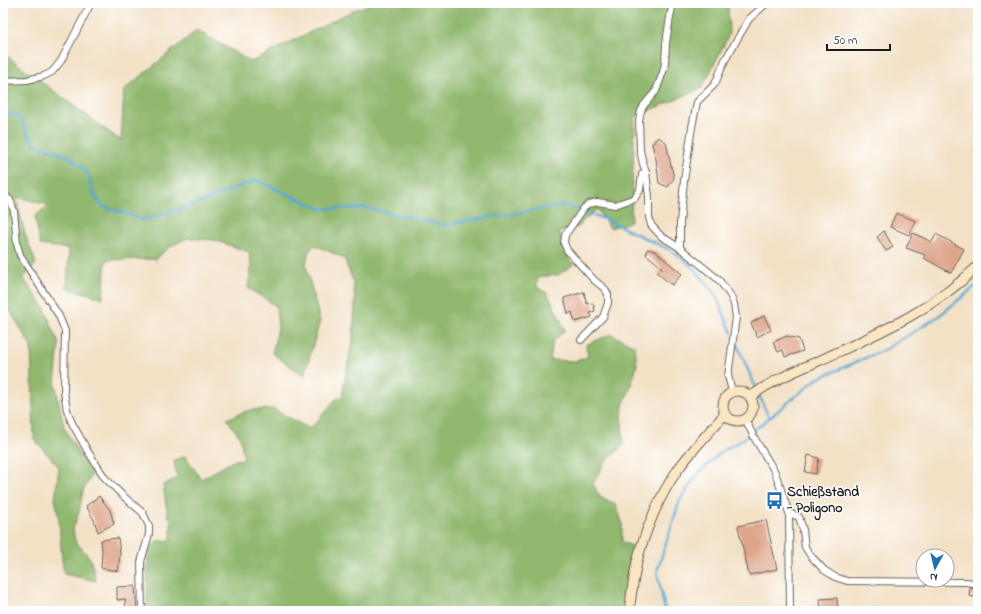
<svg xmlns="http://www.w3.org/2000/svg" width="981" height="614" font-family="'Indie Flower',sans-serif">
  <rect width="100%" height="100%" fill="#fff"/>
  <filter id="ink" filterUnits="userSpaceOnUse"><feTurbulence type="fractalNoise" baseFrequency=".025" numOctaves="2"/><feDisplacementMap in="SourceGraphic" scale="8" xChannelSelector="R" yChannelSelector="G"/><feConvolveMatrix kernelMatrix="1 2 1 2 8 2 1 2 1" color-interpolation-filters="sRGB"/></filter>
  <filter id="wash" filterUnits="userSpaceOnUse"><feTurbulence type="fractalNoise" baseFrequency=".012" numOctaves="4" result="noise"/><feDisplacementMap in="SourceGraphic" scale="16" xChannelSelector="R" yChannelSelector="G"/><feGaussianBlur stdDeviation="0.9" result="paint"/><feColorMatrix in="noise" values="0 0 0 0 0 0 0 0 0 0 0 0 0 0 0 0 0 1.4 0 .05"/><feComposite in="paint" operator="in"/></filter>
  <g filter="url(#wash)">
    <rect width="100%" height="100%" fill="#f3e1c6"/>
    <path fill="#90b86e" stroke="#566a45" d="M374,3h354l1,32 -27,53 -67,29 -4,105 -21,6 -13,-19 -14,12 -4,6 -20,5 14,33 -15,10 -20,2 -1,10 11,7 17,36 -12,11 -3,19 26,1 12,-4 -2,-12 25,-11 24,12 2,19 -7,24 -7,16 -1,20 2,20 -20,18 -11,21 8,14 15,7 6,17v20l10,4 -11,65h-474l1,-60 9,-10 14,-1v-23h-3l-5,-32 14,-7 -3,-18 11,-4 16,23 34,-19 9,-1 -4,-22 -13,-18 22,-9 24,-1 37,20 25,-29 7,-4 8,-44 3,-11 2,-41 -2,-19 -9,-23 -30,-13 -6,8 -2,13 14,55 -16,55 -32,-23 6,-24 -2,-23 -28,-18 3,-20 -2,-16 -35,-12 -27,-2 -19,10 -12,11 -50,1 -3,38 -36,-10 2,-39 -29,-4 -5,-29 14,-11 -32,-8c1,12 5,25 8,37 3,10 8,19 11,30l-13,14 22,31 14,35 -4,39 9,44 15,27 13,20 -9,17 -4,21 -6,17 2,12 15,17 3,10 3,13 -32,-7 -2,-14 -3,-40 -4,-21 4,-32 -25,-28 -3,-92 -20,-35 -8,-10v-249l118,88 3,-51 73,-60 54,32 103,-52z"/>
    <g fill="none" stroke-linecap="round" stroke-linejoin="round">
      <g stroke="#55a7d0" stroke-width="2.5">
        <polyline points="3,113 18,115 33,143 70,157 88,173 93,193 102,206 145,220 196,204 256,180 321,209 366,208 445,225 565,205 605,219 670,250 687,262 699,274 715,294 732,333"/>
        <polyline points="735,340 769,418"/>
        <polyline points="665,611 657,571 680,500 697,475 722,451 742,440 817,379 886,349 939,316 978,284"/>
      </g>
    </g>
    <g id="blocks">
      <g fill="#dea58a">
        <polygon points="658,137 666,142 671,166 671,165 674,178 668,187 659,183 656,159 652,144"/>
        <polygon points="896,213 916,221 909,235 890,227"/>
        <polygon points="884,231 893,247 886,251 877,237"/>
        <polygon points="913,233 932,242 936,234 964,249 951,273 924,258 925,255 906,248"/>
        <polygon points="647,249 655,251 682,274 672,285 657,273 662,268 651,258 646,255"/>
        <polygon points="584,292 587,304 593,303 595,311 590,313 592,317 575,322 572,312 568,314 564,298"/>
        <polygon points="764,316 771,330 757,337 751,323"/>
        <polygon points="787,336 799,339 803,351 785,357 783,350 778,352 773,342"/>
        <polygon points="808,455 819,458 816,474 805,472"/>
        <polygon points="99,496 110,510 114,524 98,532 94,520 86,506"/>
        <polygon points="766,520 777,569 749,575 738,526"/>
        <polygon points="118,538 120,553 118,571 101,568 102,551 101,540"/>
        <polygon points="135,586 137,611 126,611 125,599 117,600 117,587"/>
        <polygon points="970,587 978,588 978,598 969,596"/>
        <polygon points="837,598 838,611 821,611 820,599"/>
      </g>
    </g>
  </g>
  <g filter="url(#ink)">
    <use href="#blocks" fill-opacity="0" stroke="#676158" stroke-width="1"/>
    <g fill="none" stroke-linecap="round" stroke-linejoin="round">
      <defs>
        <g id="street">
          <polyline points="673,3 670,17 666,43 665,63 663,72 656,91 644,105 641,111 639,120 640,150 643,164 646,172 649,197 649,217 651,225 661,236 680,248 719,280 730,295 734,304 736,317 728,376 732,391"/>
          <polyline points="3,81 27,80 44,76 52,72 61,61 91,3"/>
          <polyline points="3,194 10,200 14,211 17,244 20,255 59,316 65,331 64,392 67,410 72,423 87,450 105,478 122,495 143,513 149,526 149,534 141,562 142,611"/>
          <polyline points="680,248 680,223 684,181 692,127 697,102 715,84 725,60 749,19 767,3"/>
          <polyline points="581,340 603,317 608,303 608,294 605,289 594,280 567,250 564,243 565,235 584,208 589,204 598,202 615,205 635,198 640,190 642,174 646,172"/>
          <polyline points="745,419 755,439 775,472 789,513 790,611"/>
          <polyline points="789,513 799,517 803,530 805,547 810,555 824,570 835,577 847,581 966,582 978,584"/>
        </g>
        <g id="secondary">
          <circle cx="738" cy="406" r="15"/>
          <path d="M750,397c22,-17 48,-27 73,-38 56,-26 110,-49 155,-93"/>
          <path d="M629,611c3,-19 5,-39 10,-57 9,-30 22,-61 40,-86 14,-19 30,-36 46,-54"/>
        </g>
      </defs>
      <use href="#street" stroke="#676158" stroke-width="8"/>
      <use href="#secondary" stroke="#676158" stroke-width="11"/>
      <use href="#street" stroke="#fff" stroke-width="6"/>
      <use href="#secondary" stroke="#fbe6c4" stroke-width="9"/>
    </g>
  </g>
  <defs>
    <symbol id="bus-bare" viewBox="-9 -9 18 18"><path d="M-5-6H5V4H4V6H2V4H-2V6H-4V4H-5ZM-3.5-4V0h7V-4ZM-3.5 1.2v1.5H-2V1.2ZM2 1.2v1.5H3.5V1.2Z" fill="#1f6fb2" stroke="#fff" stroke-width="2.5" paint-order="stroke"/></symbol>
  </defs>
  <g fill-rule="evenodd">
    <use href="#bus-bare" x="762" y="488" width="25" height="25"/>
  </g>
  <g text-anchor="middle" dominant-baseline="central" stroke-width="3" stroke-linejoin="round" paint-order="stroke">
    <g font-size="14" font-weight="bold" fill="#1c1c1c" stroke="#fff" text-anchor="start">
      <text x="787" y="492">Schießstand<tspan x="787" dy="16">- Poligono</tspan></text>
    </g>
  </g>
  <rect width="981" height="614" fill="none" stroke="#fff" stroke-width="16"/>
  <g transform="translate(935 568) rotate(188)"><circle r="19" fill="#ffffff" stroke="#a4a4a4"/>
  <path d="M0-3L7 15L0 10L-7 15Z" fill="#1f6fb2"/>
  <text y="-6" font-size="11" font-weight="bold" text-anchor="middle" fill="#1c1c1c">N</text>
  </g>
  <path d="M827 44v6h63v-6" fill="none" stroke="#1c1c1c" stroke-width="2"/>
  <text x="833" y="44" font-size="12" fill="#1c1c1c" stroke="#ffffff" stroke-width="3" paint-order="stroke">50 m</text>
</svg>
